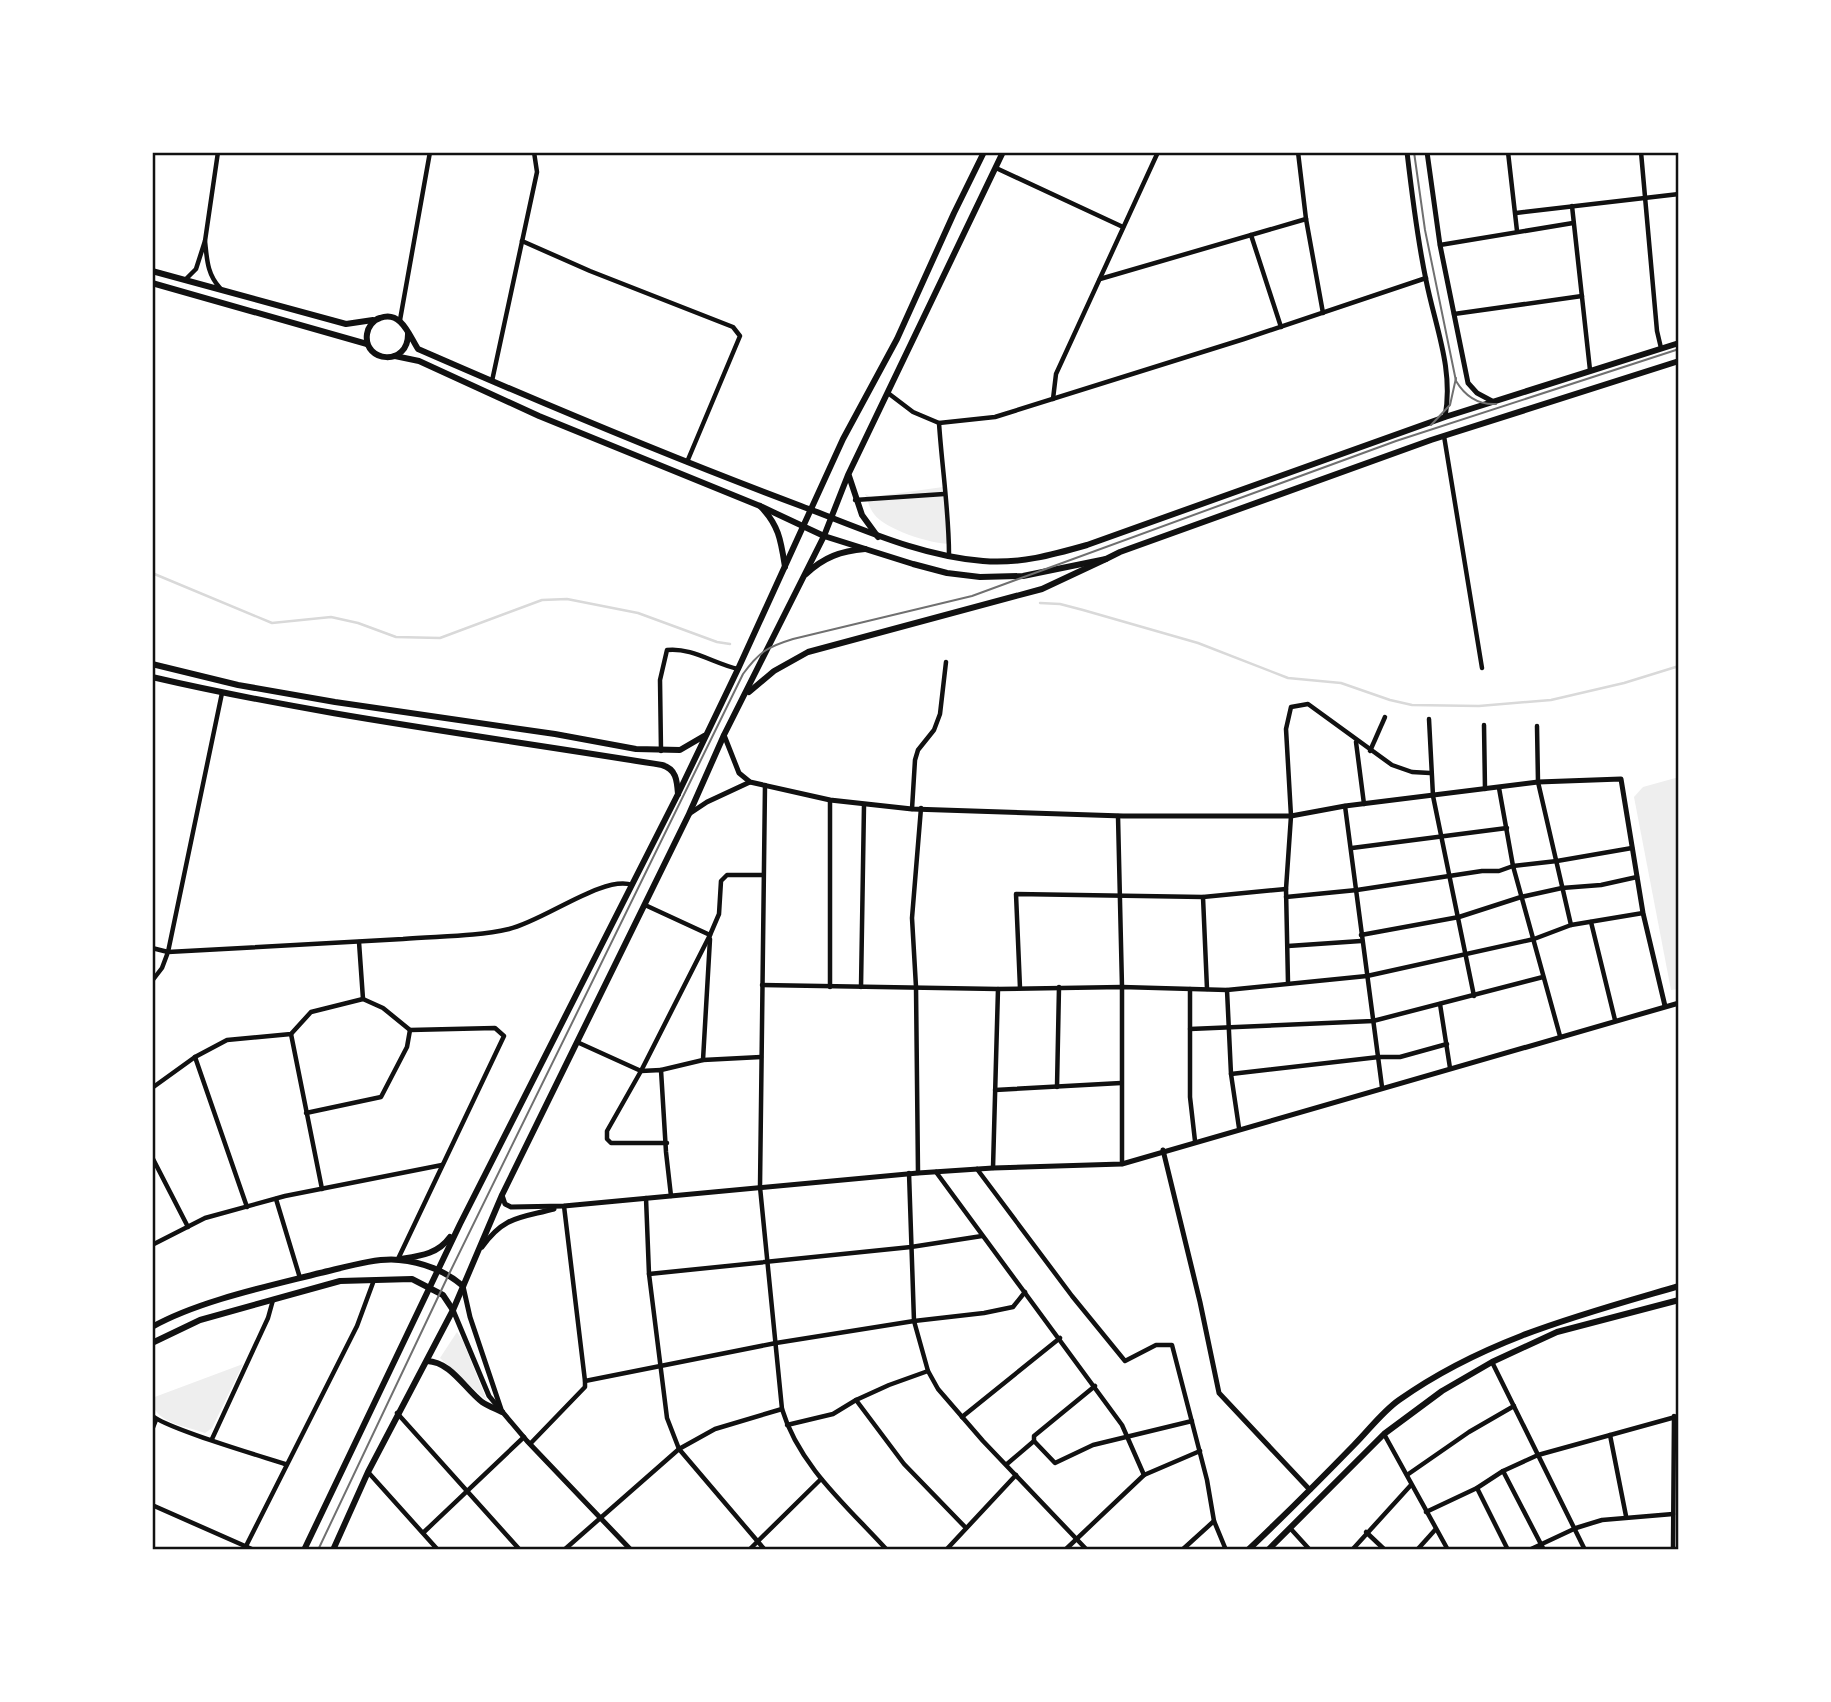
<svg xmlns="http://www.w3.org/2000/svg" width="1831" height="1702" font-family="Raleway,sans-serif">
  <rect width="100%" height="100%" fill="#fff"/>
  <g fill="#eee">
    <path d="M943,487l7,57c-19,0 -66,-15 -76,-30 -5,-6 -6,-14 -9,-20l6,3z"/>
    <polygon points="1679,777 1679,989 1671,990 1634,797 1643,787"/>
    <polygon points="457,1332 463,1341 487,1401 440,1358"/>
    <path d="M243,1364l-31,64 -7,5c-19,-7 -53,-10 -53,-35z"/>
  </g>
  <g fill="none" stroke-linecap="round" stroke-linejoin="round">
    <g stroke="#d9d9d9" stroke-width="2.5">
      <polyline points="152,573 272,623 331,617 358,623 396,637 440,638 542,600 567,599 638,613 717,642 730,644"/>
      <polyline points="1040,603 1060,604 1083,610 1198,643 1288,678 1341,683 1390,700 1412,705 1479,706 1551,700 1624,683 1679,666"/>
    </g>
    <g stroke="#111" stroke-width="4.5">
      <polyline points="1298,152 1306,219 1323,313"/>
      <polyline points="1508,152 1517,231"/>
      <polyline points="1641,152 1657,331 1661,348"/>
      <polyline points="996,168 1123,227"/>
      <polyline points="1572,206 1590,370"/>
      <polyline points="1516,213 1679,194"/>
      <polyline points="1251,235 1281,327"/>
      <polyline points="205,241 218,152"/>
      <polyline points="522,241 590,271 733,327 740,336 687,462"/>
      <polyline points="1440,245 1573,223"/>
      <polyline points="1100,279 1306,219"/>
      <path d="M185,280l11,-11 9,-28c2,18 2,33 15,47"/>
      <polyline points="1454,314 1582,296"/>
      <polyline points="400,320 430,152"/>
      <polyline points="492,381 537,172 534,152"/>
      <polyline points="888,393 913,412 939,423 995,417 1244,339 1426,278"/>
      <polyline points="1053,399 1056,374 1158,152"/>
      <path d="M939,423c3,45 10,88 10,132"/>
      <polyline points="1444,436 1482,668"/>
      <polyline points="855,500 944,494"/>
      <polyline points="1429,719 1433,796 1474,996"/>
      <polyline points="1484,725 1485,789"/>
      <polyline points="1537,726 1538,782 1571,925"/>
      <polyline points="1356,742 1364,804"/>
      <path d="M661,751l-1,-71 7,-30c24,-3 48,14 71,19"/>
      <polyline points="1370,751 1385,717"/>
      <path d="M765,785l-5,402 22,222c17,57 66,98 105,141"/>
      <polyline points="1499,788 1513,866 1560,1036"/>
      <polyline points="1345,806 1382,1087"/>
      <polyline points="912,809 915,760 918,750 934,730 940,714 946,662"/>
      <polyline points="1118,816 1122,987 1122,1164"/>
      <polyline points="1352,848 1507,828"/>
      <polyline points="1203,897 1207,989"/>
      <polyline points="1286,897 1357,890 1482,871 1499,871 1513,866 1557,861 1632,848"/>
      <polyline points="645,905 710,935 719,914 721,881 727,875 763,875"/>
      <polyline points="1591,922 1615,1020"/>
      <polyline points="1361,935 1459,917 1521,897 1562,888 1601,885 1637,877"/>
      <polyline points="359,942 363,999"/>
      <polyline points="1288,946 1361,941"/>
      <polyline points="152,948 168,952 222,693"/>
      <path d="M152,981l10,-13 6,-16c78,-4 156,-8 235,-13 35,-3 72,-2 106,-10 35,-8 94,-54 123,-44"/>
      <polyline points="1288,983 1286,889 1291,816 1286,729 1291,707 1308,704 1392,765 1412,772 1430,773"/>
      <polyline points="762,985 998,989 1122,987 1227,990 1367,976 1534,939 1571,925 1643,913"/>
      <polyline points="830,987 830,800"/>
      <polyline points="861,987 864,805"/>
      <polyline points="1020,988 1016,894 1203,897 1286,889"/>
      <polyline points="1190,989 1190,1097 1195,1141"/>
      <polyline points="1227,990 1231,1074 1239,1128"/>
      <polyline points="1440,1004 1450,1068"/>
      <polyline points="1190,1029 1373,1021 1543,977"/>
      <polyline points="291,1034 322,1189"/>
      <polyline points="577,1042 641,1071 661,1070 666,1152 671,1196"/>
      <polyline points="195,1057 247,1207"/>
      <polyline points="703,1060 710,939"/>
      <polyline points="661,1070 703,1060 761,1057"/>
      <polyline points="1231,1074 1379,1057 1400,1057 1447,1044"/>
      <polyline points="1057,1087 1059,987"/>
      <polyline points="152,1088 195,1057 227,1040 291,1034 311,1012 363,999 383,1008 410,1030 495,1028 504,1036 398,1259"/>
      <polyline points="995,1090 1121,1083"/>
      <polyline points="306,1113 381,1097 407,1047 410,1030"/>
      <polyline points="667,1143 611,1143 607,1139 607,1131 641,1071 710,935"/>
      <polyline points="152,1157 188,1227"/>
      <polyline points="993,1168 998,989"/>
      <polyline points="977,1169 1072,1296 1125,1361 1156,1345 1172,1345 1207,1480 1214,1521 1226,1550"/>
      <polyline points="936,1172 1122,1425 1144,1475"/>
      <polyline points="909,1173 914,1321 928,1371 938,1389 983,1441 1087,1550"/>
      <polyline points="918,1173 916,987 912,918 921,808"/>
      <polyline points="646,1198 649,1274 667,1418 679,1449 765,1550"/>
      <polyline points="276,1199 300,1278"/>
      <polyline points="564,1206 585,1381 776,1343 914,1321 984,1313 1013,1307 1025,1292"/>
      <polyline points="152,1245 205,1218 285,1196 442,1165"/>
      <polyline points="649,1274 911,1247 982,1236"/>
      <polyline points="1492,1362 1585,1550"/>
      <polyline points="856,1400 904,1464 966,1528"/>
      <polyline points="397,1413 520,1550"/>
      <path d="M152,1415c9,12 112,42 133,49"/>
      <polyline points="962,1417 1060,1338"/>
      <polyline points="787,1425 833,1414 856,1400 889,1385 928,1371"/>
      <polyline points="152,1430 156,1420"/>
      <polyline points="1384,1434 1448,1550"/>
      <polyline points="1610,1435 1626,1516"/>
      <polyline points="212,1439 268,1318 273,1300"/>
      <polyline points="1034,1441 1055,1463 1093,1445 1192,1421"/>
      <polyline points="530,1444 585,1387 585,1381"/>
      <polyline points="1007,1464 1034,1441 1034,1436 1095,1386"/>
      <polyline points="1503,1471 1544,1550"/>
      <polyline points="368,1472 438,1550"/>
      <polyline points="1407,1475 1469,1432 1514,1406"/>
      <polyline points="1477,1488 1508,1550"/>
      <polyline points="152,1505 254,1550"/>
      <polyline points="1426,1512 1477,1488 1503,1471 1538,1455 1679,1416"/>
      <polyline points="1290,1528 1310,1550"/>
      <polyline points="424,1532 524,1437"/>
      <polyline points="1366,1532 1385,1550"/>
      <polyline points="244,1550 357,1326 374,1280"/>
      <polyline points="564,1550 679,1449 715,1429 782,1409"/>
      <polyline points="749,1550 821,1479"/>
      <polyline points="946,1550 1016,1475"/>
      <polyline points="1065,1550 1144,1475 1200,1451"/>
      <polyline points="1182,1550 1214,1521"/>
      <polyline points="1352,1550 1411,1485"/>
      <polyline points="1417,1550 1435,1530"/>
      <polyline points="1529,1550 1576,1528 1602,1520 1673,1514"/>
      <polyline points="1673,1550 1674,1416"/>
    </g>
    <g stroke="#111" stroke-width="5">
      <path d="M1407,152c5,43 10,85 19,128 9,46 28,89 19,137"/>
      <polyline points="1427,152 1440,245 1468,383 1477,393 1492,401"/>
      <polyline points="724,735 739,773 750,782 830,800 912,809 1123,816 1291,816 1345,806 1538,782 1621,779 1643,913 1665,1006"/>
      <polyline points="689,814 707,802 750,782"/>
      <polyline points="1163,1150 1200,1302 1219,1393 1310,1490"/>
      <polyline points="502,1195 505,1204 511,1207 564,1206 918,1173 993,1168 1122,1164 1679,1003"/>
      <path d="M482,1247c22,-31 38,-29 72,-38"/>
      <polyline points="463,1286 470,1317 501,1409"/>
      <polyline points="453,1310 489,1396 527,1441 631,1550"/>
    </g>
    <g stroke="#111" stroke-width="6">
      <polyline points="152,271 346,324 373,320"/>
      <polyline points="152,283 367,344"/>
      <path d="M408,333c1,34 -45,30 -41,1 1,-7 6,-14 13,-16 21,-8 29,17 38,31 126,55 254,109 383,157 59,22 118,50 182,55 37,3 69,-6 104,-16l358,-128 234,-74"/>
      <polyline points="395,356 419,361 539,416 760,506 824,536 913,564 947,573 980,577 1023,576 1106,559 1120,552 1431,440 1679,361"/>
      <polyline points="152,664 238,685 335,702 555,734 636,749 680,750 704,736"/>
      <path d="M152,677c168,39 340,60 510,88 14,4 15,15 16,29"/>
    </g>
    <g stroke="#111" stroke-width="6">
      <polyline points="849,476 862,515 878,537"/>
      <path d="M760,506c19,19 21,35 25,61"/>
      <path d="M806,574c18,-17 35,-23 59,-25"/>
      <polyline points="749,692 774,671 808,652 1042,589 1106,559"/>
      <path d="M401,1259c19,-3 37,-5 49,-22"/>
      <path d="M152,1327c46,-26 117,-41 168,-54 22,-5 58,-16 79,-13 23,2 47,11 64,26"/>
      <polyline points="152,1343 200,1320 340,1281 412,1279 443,1295 453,1310"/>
      <path d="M427,1361c24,1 37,27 55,41 6,4 14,7 20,10"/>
      <polyline points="304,1550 460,1224 678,794 738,669 843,439 897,339 954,213 984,152"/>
      <polyline points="333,1550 368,1472 453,1310 502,1195 689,814 724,735 824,536 848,475 1003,152"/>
      <path d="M1248,1550c36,-34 71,-69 106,-105 15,-15 28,-33 45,-45 86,-61 181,-85 280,-114"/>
      <polyline points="1268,1550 1384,1434 1442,1391 1492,1362 1557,1332 1679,1300"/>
    </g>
    <g stroke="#707070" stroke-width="2">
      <path d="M1414,152l11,78 31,151c9,15 21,24 40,23"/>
      <polyline points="1431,425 1450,405 1456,378"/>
      <path d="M318,1550l131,-276 294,-600c16,-22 24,-27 50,-35l179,-43 424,-155 283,-92"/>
    </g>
  </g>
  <rect width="1831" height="1702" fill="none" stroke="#ffffff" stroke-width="308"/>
  <rect x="154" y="154" width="1523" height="1394" fill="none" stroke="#111" stroke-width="2.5"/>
</svg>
